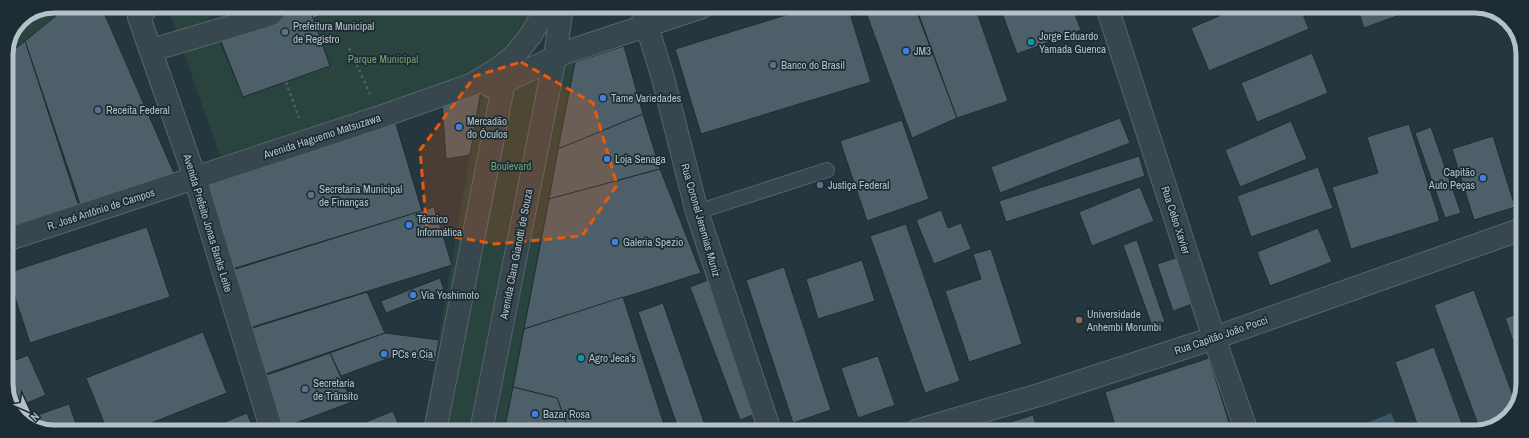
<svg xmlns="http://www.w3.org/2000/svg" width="1529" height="438" font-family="'Archivo Narrow',sans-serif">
  <rect width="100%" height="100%" fill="#24363e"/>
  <g fill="#29433e">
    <polygon points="54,6 68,6 6,56 20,20"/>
    <polygon points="101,6 126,6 105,15"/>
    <polygon points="167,6 204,6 243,97 330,66 313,19 335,6 547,7 499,68 224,167"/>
    <polygon points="575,62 504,431 423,431 470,155 483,88"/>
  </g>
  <polygon fill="#385666" points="1391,413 1399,432 1348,432 1348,431"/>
  <g fill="#4d6069" stroke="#1f2e35">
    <polygon points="68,6 101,6 177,180 82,210 25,41"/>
    <polygon points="286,6 309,6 330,66 243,97 218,34"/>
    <polygon points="309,6 335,6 313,19"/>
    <polygon points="812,7 848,7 871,82 701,134 675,49"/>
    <polygon points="864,7 915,7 957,118 912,138"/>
    <polygon points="916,7 975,7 1008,101 957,118"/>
    <polygon points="1018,7 1072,7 1081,30 1017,54 1002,13"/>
    <polygon points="1199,7 1219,7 1203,15"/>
    <polygon points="1240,7 1300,7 1309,29 1209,71 1191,28"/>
    <polygon points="1357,7 1416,8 1416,9 1364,28"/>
    <polygon points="25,41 80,210 6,233 6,56"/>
    <polygon points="624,46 643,114 558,149 575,62"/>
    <polygon points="1312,53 1328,93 1257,122 1241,83"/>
    <polygon points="481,90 470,155 446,159 442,100"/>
    <polygon points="393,114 422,211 229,270 199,180"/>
    <polygon points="643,114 660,169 549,199 558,149"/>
    <polygon points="1120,118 1130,143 1000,193 991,167"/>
    <polygon points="902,120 929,199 867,221 840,141"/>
    <polygon points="1291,121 1307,159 1240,187 1225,150"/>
    <polygon points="1409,124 1440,221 1351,249 1332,187 1378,173 1367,137"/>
    <polygon points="1431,127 1461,213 1445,218 1415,133"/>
    <polygon points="1493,136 1515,207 1474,220 1452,149"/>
    <polygon points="1139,156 1145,176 1006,222 999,201"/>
    <polygon points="1318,167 1333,208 1251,237 1237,196"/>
    <polygon points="660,169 701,273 524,329 549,199"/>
    <polygon points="1140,187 1154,221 1092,246 1079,212"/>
    <polygon points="434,207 452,265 246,329 229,271"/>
    <polygon points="941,210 948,228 961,223 971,249 934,264 916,220"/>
    <polygon points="906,224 960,381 925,393 870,236"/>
    <polygon points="147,227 170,297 30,343 7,273"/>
    <polygon points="1318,228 1332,262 1270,286 1257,252"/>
    <polygon points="1137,240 1165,322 1152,326 1123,245"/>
    <polygon points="991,249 1022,344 969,362 945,291 981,279 973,254"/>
    <polygon points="1179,257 1195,303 1173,311 1157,264"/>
    <polygon points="862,260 875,301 818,319 806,279"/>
    <polygon points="784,267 831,410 793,423 746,280"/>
    <polygon points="440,278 444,290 386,313 381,301"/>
    <polygon points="708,280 758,413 740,420 690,287"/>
    <polygon points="1474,290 1516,404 1504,422 1480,430 1434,305"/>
    <polygon points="367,292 385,333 260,376 246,330"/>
    <polygon points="623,297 666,431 569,431 557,398 513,387 524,329"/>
    <polygon points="663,303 707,431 679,431 638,312"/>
    <polygon points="1522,312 1522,357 1519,358 1505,318"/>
    <polygon points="203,332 227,393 131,431 107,430 86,378"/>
    <polygon points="385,333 439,340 435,362 395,356 341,376 330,353"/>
    <polygon points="1434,347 1465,432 1420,432 1395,362"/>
    <polygon points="330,353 352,402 277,430 261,377"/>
    <polygon points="28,355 46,395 22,405 6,370 6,364"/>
    <polygon points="878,356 895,405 858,418 841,368"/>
    <polygon points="1209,358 1232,432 1117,432 1105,392"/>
    <polygon points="513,387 557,398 569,431 504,431"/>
    <polygon points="69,404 78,430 42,430 31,424 29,418"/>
    <polygon points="393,411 401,431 344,431"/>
    <polygon points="247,413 254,431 203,431"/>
    <polygon points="1033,415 1038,432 982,431"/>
  </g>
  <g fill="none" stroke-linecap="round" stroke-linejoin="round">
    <defs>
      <polyline id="lane" points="697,212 827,170"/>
      <g id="street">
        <polyline points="148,6 139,17 195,178 272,431"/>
        <polyline points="641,7 663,78 697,212 770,431"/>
        <polyline points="1107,7 1214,338 1247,432"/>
        <polyline points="152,50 259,18 271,14 278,6"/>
        <polyline points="490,86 504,82 564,53 702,7"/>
        <polyline points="6,240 380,117 473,84 499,68 515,55 531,35 547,7"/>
        <polyline points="435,431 504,82"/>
        <polyline points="481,431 555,57 562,7"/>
        <polyline points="916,431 1042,394 1214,338 1522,229"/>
      </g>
    </defs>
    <use href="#lane" stroke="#56646c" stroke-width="16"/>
    <use href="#street" stroke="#56646c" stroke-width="24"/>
    <g stroke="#485f5d" stroke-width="2.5" stroke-dasharray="3 3" stroke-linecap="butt">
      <polyline points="349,48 370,94"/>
      <polyline points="286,82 299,118"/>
    </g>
    <use href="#lane" stroke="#38474e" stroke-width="14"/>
    <use href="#street" stroke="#38474e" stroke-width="22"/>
  </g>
  <path fill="#e8590c" fill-opacity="0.2" stroke="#e8590c" stroke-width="3" stroke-dasharray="8 5" stroke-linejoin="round" d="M521,62l72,41 24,82 -35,51 -87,8 -68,-12 -7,-82 55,-74z"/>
  <g fill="#5c6f8a" stroke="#1d2c33" stroke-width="1.5">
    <circle cx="285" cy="32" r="4"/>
    <circle cx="773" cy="65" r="4"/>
    <circle cx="98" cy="110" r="4"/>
    <circle cx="820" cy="185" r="4"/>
    <circle cx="311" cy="195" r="4"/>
    <circle cx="305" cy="389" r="4"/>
  </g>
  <g fill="#0f9aa8" stroke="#1d2c33" stroke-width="1.5">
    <circle cx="1031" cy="42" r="4"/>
    <circle cx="581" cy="358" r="4"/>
  </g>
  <g fill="#3f7fe0" stroke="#1d2c33" stroke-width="1.5">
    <circle cx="906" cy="51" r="4"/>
    <circle cx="603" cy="98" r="4"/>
    <circle cx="459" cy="127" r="4"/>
    <circle cx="607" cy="159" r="4"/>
    <circle cx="1483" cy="178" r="4"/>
    <circle cx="409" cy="225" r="4"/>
    <circle cx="615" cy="242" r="4"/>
    <circle cx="413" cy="295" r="4"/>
    <circle cx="384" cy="354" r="4"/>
    <circle cx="535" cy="414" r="4"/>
  </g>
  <circle fill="#8d6e63" stroke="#1d2c33" stroke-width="1.5" cx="1079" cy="320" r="4"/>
  <g text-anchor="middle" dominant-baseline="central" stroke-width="3.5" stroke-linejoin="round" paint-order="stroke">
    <g font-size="11" fill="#b4c1c9" stroke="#1d2c33" text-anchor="start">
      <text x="293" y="26">Prefeitura Municipal<tspan x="293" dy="13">de Registro</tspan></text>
      <text x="1039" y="36">Jorge Eduardo<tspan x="1039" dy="13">Yamada Guenca</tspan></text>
      <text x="914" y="51">JM3</text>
      <text x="781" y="65">Banco do Brasil</text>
      <text x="611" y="98">Tame Variedades</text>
      <text x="106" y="110">Receita Federal</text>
      <text x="467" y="121">Mercadão<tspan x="467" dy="13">do Óculos</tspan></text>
      <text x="615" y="159">Loja Senaga</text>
      <text x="1475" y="172" text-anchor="end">Capitão<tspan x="1475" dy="13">Auto Peças</tspan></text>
      <text x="828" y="185">Justiça Federal</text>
      <text x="319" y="189">Secretaria Municipal<tspan x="319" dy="13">de Finanças</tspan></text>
      <text x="417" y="219">Técnico<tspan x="417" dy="13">Informática</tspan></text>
      <text x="623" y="242">Galeria Spezio</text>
      <text x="421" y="295">Via Yoshimoto</text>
      <text x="1087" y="314">Universidade<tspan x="1087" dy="13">Anhembi Morumbi</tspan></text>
      <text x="392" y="354">PCs e Cia</text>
      <text x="589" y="358">Agro Jeca's</text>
      <text x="313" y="383">Secretaria<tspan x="313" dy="13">de Trânsito</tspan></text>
      <text x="543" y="414">Bazar Rosa</text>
    </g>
    <g font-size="11" fill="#739f72" stroke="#1d2c33">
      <text x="383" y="59">Parque Municipal</text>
      <text x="511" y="166">Boulevard</text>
    </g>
    <g font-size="11" fill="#b4c1c9" stroke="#1d2c33">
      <text transform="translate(322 136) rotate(-18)">Avenida Haguemo Matsuzawa</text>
      <text transform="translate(101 209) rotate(-18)">R. José Antônio de Campos</text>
      <text transform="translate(701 220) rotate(74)">Rua Coronel Jeremias Muniz</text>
      <text transform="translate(1176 220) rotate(72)">Rua Celso Xavier</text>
      <text transform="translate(208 223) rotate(73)">Avenida Prefeito Jonas Banks Leite</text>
      <text transform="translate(516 254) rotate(-79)">Avenida Clara Gianotti de Souza</text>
      <text transform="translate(1221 335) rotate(-19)">Rua Capitão João Pocci</text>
    </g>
  </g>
  <path d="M0 0H1529V438H0ZM54 13H1475A41 41 0 0 1 1516 54V384A41 41 0 0 1 1475 425H54A41 41 0 0 1 13 384V54A41 41 0 0 1 54 13Z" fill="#1d2c33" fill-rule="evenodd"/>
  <path fill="none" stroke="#b4c1c9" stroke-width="5" d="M54 13H1475A41 41 0 0 1 1516 54V384A41 41 0 0 1 1475 425H54A41 41 0 0 1 13 384V54A41 41 0 0 1 54 13Z"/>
  <g transform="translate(28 410) rotate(134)" stroke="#1d2c33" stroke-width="3" paint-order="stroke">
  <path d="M0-3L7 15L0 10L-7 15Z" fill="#b4c1c9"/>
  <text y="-6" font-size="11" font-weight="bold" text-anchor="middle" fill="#b4c1c9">N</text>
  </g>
</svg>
